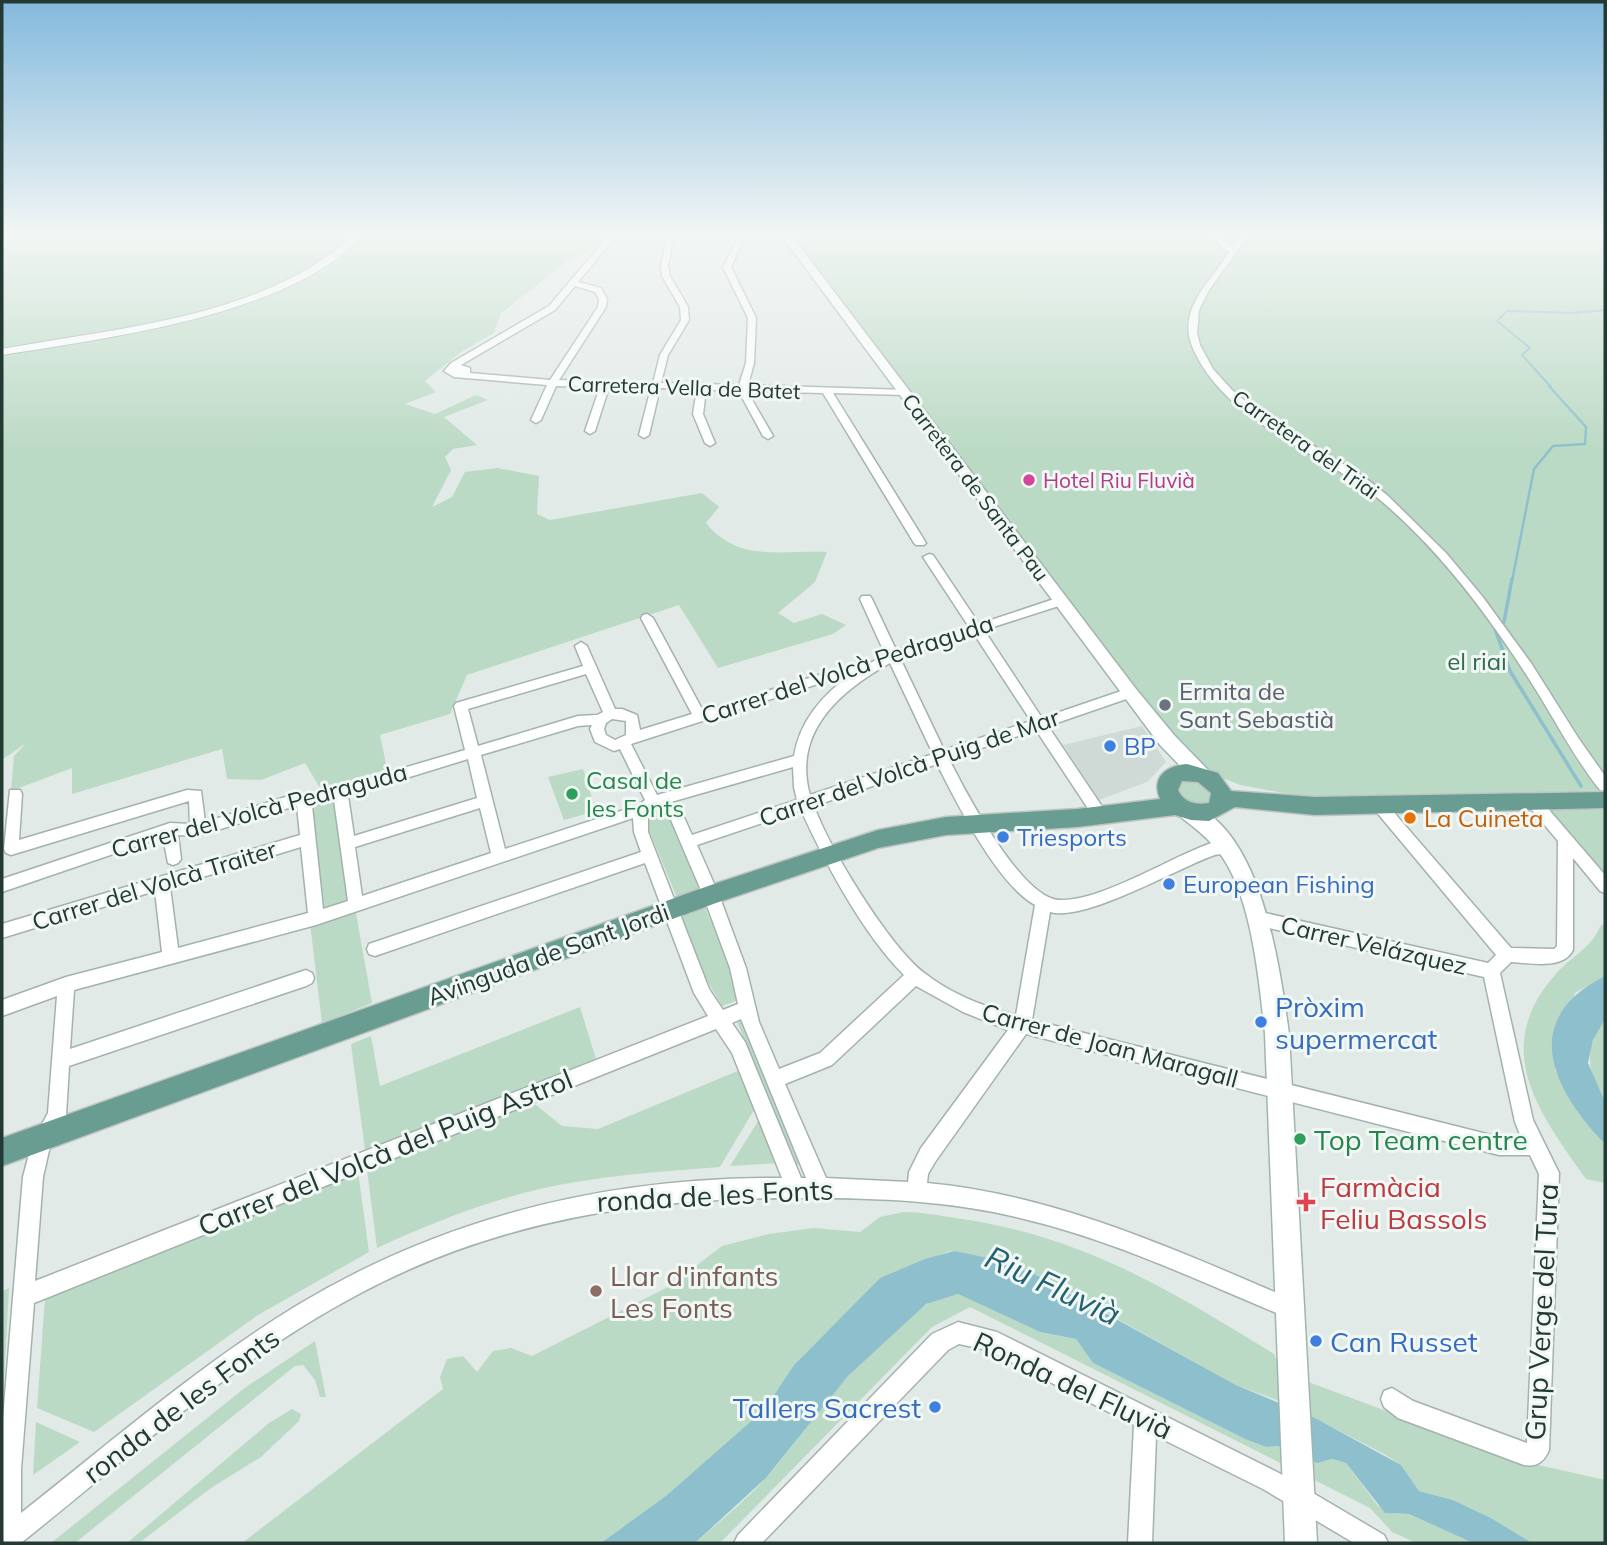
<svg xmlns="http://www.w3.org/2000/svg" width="1607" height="1545" font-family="Mulish,sans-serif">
  <rect width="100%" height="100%" fill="#e1eae7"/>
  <polygon fill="#cfdad6" points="1142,726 1166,762 1147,782 1099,800 1063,745"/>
  <g fill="#bbdac5">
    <path d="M2,235h605l-13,14 -25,11 -68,53 -7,20 -33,19 -36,29 11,11 -31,12 30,10 41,-19 12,5 -44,17 33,28 -24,4 -8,8 6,13 -19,37 20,-10 13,-25 32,-4 42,8 -2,38 13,6 152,-27 17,14 -13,16c32,40 76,27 121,29l-12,30 -37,31 16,10 28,-9 24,11 -13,9 -115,34 -39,-63 -212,70 -17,39 -70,21 7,34 -65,22 -17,-28 -44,17 -34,-1 -5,-30 -150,45v-26l-61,23 3,-35 12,-13 -24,17z"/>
    <polygon points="790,235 1605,235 1605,790 1391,798 1305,797 1240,785 1206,771 1181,749"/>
    <polygon points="583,769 596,811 564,820 548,777"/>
    <path d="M1195,779l17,13 -3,11c-15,1 -28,1 -32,-16l3,-5z"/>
    <polygon points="335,801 347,901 323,909 312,808"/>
    <polygon points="1605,806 1605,882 1538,808"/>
    <polygon points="661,808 671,820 701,892 678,900 648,828 648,812"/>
    <path d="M704,905c13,31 31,62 32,96l-14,5 -18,-31 -23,-61z"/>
    <polygon points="355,908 372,1003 322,1023 310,923"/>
    <path d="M1605,924v52l-30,17 -20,77 23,42 27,32v39l-19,-4c-47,-66 -96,-130 -31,-204 16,-19 36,-26 46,-50z"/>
    <polygon points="580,1007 596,1059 365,1150 351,1044 371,1036 380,1086"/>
    <polygon points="736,1019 742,1022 802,1164 794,1165"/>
    <path d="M1605,1019v83c-18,-29 -22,-54 0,-83z"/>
    <path d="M740,1070l15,38 -35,59c-50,4 -100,7 -150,16 -66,11 -132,37 -193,65l-10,-79 164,-68 31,25 36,3z"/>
    <polygon points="760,1118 779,1163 730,1166"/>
    <polygon points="358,1171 369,1252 258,1315 94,1432 37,1408 45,1298"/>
    <path d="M904,1212c19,0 39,4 58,7 122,18 210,72 312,135l2,5 35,24 210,78 84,19v63h-73l-41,-25 -38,-18 -34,-9 -18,-26 -17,-11 -99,-51 -49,-18 -185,-103 -62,-24 -39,-7 -70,27 -86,87 -24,36 -20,21 -83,73 -66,48h-359l201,-154 -3,-12 7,-18 16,-3 14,16 16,-21 18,-3 21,8 138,-70 52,-40 47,-12 44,-6 47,4 20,-15z"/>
    <polygon points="9,1288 2,1419 2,1291"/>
    <path d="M958,1294l82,38 36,7 17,24 152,76 21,8 12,-1 30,15 10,2 14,-4 14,4 32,43 16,8h15l64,29h-57l-24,-11 -22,-24 -400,-201 -38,20 -212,216h-25c24,-21 50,-42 72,-66 39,-44 129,-181 191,-183z"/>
    <polygon points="315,1341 326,1397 320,1397 315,1380 303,1365 295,1366 75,1543 51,1543 246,1387"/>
    <polygon points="292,1409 301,1414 299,1421 261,1457 211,1488 139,1543 127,1543 269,1423"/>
    <polygon points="36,1422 80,1442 33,1475"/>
  </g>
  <g fill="#8dc0cc">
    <path d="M1605,976v43l-12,21 -5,23 17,39v42c-54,-56 -86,-125 0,-168z"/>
    <polygon points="954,1251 989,1258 1036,1275 1236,1385 1315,1418 1401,1465 1419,1491 1453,1500 1491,1518 1532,1543 1473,1543 1409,1514 1385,1513 1346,1463 1332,1459 1318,1463 1308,1461 1278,1446 1266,1447 1245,1439 1093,1363 1076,1339 1040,1332 958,1294 926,1304 848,1376 766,1478 695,1543 601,1543 667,1495 750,1422 770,1401 794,1365 880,1278 925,1259"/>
  </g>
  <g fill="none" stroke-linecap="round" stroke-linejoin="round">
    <polyline stroke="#8dc0cc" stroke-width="2" points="1551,387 1522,355 1530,348 1497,321 1507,311 1573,313 1605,310"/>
    <polyline stroke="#8dc0cc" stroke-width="2.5" points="1512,581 1534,469 1553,446 1585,444 1586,427 1549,386"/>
    <polyline stroke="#8dc0cc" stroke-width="3.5" points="1512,579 1504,622 1495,629 1510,671 1581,786"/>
    <defs>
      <g id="minor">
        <path d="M609,235h8l-39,47 23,6 6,11 -1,8 -47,73 94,3 7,-28 21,-35 -1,-13 -18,-31 -1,-10 6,-31h7l-6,31 2,10 18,31 1,13 -21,35 -7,28 78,2 7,-22 2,-45 -25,-51 17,-32h6l-15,32 25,51 -2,45 -6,22 159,5v4l-3,1 -71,-2 93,150 -2,2h-8l-2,-2 -91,-150 -76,-2 26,45 -5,3 -5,-3 -25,-46h-32l-3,24 12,29 -5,3 -5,-3 -12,-29 4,-25 -37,-1 -11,47 -5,3 -5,-3 12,-47 -42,-1 -14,44 -5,3 -5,-3 15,-44 -44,-1 -15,34 -5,3 -5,-3 16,-35 -93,-8 -10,-6 7,-8 98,-57zM575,286l20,6 4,7 -1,8 -48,73 -80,-7v-5l-9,-3 94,-55z"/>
        <path d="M1207,235h7l18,12 9,-12h8l-40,55 -10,20 -2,23 3,12 13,24 19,21 24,20 108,67 23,18 59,58 36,43 49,67 48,76 26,37v15l-5,-1c-27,-34 -46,-72 -69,-108 -42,-66 -92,-133 -152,-183 -61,-50 -155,-76 -187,-153 -15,-38 20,-65 37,-94z"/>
        <path d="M929,554l4,1 46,69 78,-26h8v6l-81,26 58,88 88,-30 6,5 -1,3 -87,30 57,85 2,4 -2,4h-10l-59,-89 -87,29c16,32 72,139 110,141 42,2 113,-44 155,-58l19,2 2,4 -2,4c-7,3 -14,1 -21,4 -36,13 -127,66 -162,56l-18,108 467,117h22l-6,-15 -31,-145 -228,-52 -6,-2 -2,-5 2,-5 6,-2 232,52 8,-8 -122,-146 -2,-4 2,-4h10l127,147 43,1 3,-3 1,-105 -30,-36 -2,-4 2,-4h10l67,78v18l-5,-2 -27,-33v92c-10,20 -43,13 -62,12l-11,11 33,147 26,53 -10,277c-5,12 -12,17 -25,15l-126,-47 -14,-11 -3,-8 3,-8 8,-3 21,13 114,42 12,-269 -9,-19h-31l-473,-121 -91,128 -7,12 -1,9c131,12 251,68 371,119l3,7 -3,7 -7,3c-88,-36 -174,-78 -267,-100 -70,-18 -143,-21 -215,-21 -161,-1 -309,20 -452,97 -123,65 -228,162 -336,248h-19v-112l21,-254 9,-34 16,-30 9,-117 -55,20v-16l64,-23 96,-25 -7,-61 -153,47v-14l298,-89 -3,-29h-2l-97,30 -20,-1 3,24 -3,4 -5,2 -5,-2 -5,-26 -161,55v-13l168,-56 20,1 -1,-23 -178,54 -5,-2 -2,-4 6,-59h10l2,4 -3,46 168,-50 14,1 4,31 90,-28 9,3 161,-47 -11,-44 2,-3 127,-37 -8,-20 6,-4 6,4 28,63h7l15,6 3,15 52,-16 -51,-96 2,-3 4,-1 6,4 50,93 161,-50 5,3 16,-10 -25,-55 2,-3h8l2,3 24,51 73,-23 -46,-70zM974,634l57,87 -87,29 -44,-92zM890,663l43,91 -123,41c-18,-63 30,-104 80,-132zM855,672c-30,20 -55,47 -61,84l-137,39 -26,-51zM586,674l17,38 -6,3 -19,1 -100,30 -10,-37zM612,719l14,2v14l-11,5 -9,-5 -2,-6 2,-6zM592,725l-2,4 5,13 19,9 6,-2 25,51 -6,5 -134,44 -24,-94 97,-29zM468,759l9,39 -123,38 -6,-40zM937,764c20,39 60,120 98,141l-19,110c-32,-8 -67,-22 -93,-43 -35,-28 -94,-124 -109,-166zM793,767l1,20 3,13 -105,35 -10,-22 -11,-11zM334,800l14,101 -25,8 -11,-103zM657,806l14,14 32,75 27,73 8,36 -15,6 -14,-21 -61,-157v-18zM480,808l11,45 -129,43 -7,-49zM801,810c24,53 62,124 103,165l-84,78 -41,16 -20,-47 -13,-54 -27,-73 -22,-50zM633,818l1,14 7,20 -266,90 -6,2 -2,5 2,5 6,2 270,-93 49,130 14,23 -673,265 8,-104 7,-31 16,-31 3,-49 237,-80 6,-3 2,-5 -2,-5 -6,-3 -236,79 4,-59 242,-65zM301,847l7,66 -130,35 -8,-61zM916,986l47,26 45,18 -87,118 -12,24 -1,10 -82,-4 -41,-94 47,-19zM741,1019l65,159h-5l-56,-136 -13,-19zM716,1029l16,24 50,125c-174,-1 -337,38 -486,128 -98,60 -185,136 -275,207v-44l13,-166z"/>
        <polygon points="958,1322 997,1332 1279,1473 1384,1535 1388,1543 1354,1543 1263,1489 1156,1436 1152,1543 1128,1543 1134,1425 987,1350 959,1344 948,1350 762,1543 734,1543 738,1535 932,1334"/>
      </g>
      <g id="tertiary">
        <polygon points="2,235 9,235 7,247 2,250"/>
        <path d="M354,235h9c-72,81 -257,103 -361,120v-6c117,-22 261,-31 352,-114z"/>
      </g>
      <g id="secondary">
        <polygon points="781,235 791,235 1136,689 1174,735 1207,769 1210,774 1207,779 1193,779 1160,745"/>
        <path d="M1189,804c73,24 91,165 100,230l28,509h-32l-20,-509c-6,-54 -13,-140 -47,-183 -10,-13 -24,-24 -36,-33l-3,-6 3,-6z"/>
      </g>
      <path id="primary" d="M1187,764l31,9 13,18 84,6 290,-5v16l-290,7 -80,-8 -26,14 -18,-1 -16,-5 -98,12 -131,8 -68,13 -162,55 -714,263v-28l709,-253 167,-55 68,-13 131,-8 83,-10c-9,-22 6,-33 27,-35zM1182,781l16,1 13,11 -2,10c-13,2 -25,0 -31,-13z"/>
    </defs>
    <use href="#minor" stroke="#a4b2ae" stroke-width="3"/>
    <use href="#tertiary" stroke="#a4b2ae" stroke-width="2"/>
    <use href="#secondary" stroke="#a1b5af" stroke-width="3"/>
    <use href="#primary" stroke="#bdc4c2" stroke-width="3"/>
    <use href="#minor" fill="#fff" fill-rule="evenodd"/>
    <use href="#tertiary" fill="#fff" fill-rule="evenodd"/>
    <use href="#secondary" fill="#fff" fill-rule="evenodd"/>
    <use href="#primary" fill="#699d91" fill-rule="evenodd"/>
  </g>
  <linearGradient id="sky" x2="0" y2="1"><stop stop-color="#83b9dd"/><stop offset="0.52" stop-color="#f2f6f4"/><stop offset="1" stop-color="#f2f6f4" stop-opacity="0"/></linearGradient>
  <rect width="1607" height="451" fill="url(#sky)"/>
  <circle fill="#d1479c" stroke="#f1f7f4" stroke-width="2.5" cx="1029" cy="480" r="7"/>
  <circle fill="#6b7280" stroke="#f1f7f4" stroke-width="2.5" cx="1165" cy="705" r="7"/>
  <g fill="#3f7fe0" stroke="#f1f7f4" stroke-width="2.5">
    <circle cx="1110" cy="746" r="7"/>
    <circle cx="1003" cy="837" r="7"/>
    <circle cx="1169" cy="884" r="7"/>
    <circle cx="1261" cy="1022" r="7"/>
    <circle cx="1316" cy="1341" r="7"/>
    <circle cx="935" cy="1407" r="7"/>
  </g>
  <g fill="#2e9e5b" stroke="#f1f7f4" stroke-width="2.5">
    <circle cx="572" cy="794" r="7"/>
    <circle cx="1300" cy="1139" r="7"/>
  </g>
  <circle fill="#e8710a" stroke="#f1f7f4" stroke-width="2.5" cx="1410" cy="818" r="7"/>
  <path fill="#e0444e" stroke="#f1f7f4" stroke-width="2.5" d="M1302.5 1191.5h7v7h7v7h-7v7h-7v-7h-7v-7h7z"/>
  <circle fill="#8d6e63" stroke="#f1f7f4" stroke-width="2.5" cx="596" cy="1291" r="7"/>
  <g text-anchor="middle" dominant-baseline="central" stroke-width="6" stroke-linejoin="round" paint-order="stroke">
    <g font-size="21" fill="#233a34" stroke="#f1f7f4">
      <text transform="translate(684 387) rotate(2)">Carretera Vella de Batet</text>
      <text transform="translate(1306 444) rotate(35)">Carretera del Triai</text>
      <text transform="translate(976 487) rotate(53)">Carretera de Santa Pau</text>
    </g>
    <g font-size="21" fill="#b23c85" stroke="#f1f7f4" text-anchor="start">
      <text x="1043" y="480">Hotel Riu Fluvià</text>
    </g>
    <g font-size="24" fill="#306d4a" stroke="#f1f7f4">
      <text x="1477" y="661">el riai</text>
    </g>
    <g font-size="24" fill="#233a34" stroke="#f1f7f4">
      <text transform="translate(847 669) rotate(-18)">Carrer del Volcà Pedraguda</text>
      <text transform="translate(909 767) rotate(-19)">Carrer del Volcà Puig de Mar</text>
      <text transform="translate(259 810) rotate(-15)">Carrer del Volcà Pedraguda</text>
      <text transform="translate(154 885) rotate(-17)">Carrer del Volcà Traiter</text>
      <text transform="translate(1374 945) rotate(13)">Carrer Velázquez</text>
      <text transform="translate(548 954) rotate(-20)">Avinguda de Sant Jordi</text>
      <text transform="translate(1110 1045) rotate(15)">Carrer de Joan Maragall</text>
    </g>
    <g font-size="24" fill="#5b616d" stroke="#f1f7f4" text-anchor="start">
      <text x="1179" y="691">Ermita de<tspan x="1179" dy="28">Sant Sebastià</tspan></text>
    </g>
    <g font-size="24" fill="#366cbe" stroke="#f1f7f4" text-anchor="start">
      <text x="1124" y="746">BP</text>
      <text x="1017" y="837">Triesports</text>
      <text x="1183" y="884">European Fishing</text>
    </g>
    <g font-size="24" fill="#27864d" stroke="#f1f7f4" text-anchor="start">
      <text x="586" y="780">Casal de<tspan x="586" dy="28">les Fonts</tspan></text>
    </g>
    <g font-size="24" fill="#c56008" stroke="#f1f7f4" text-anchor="start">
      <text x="1424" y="818">La Cuineta</text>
    </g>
    <g font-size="28" fill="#366cbe" stroke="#f1f7f4" text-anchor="start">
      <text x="1275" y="1006">Pròxim<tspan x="1275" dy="32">supermercat</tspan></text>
      <text x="1330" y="1341">Can Russet</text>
      <text x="921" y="1407" text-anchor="end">Tallers Sacrest</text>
    </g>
    <g font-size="28" fill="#27864d" stroke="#f1f7f4" text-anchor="start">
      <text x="1314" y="1139">Top Team centre</text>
    </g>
    <g font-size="28" fill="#233a34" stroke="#f1f7f4">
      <text transform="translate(385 1152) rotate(-22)">Carrer del Volcà del Puig Astrol</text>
      <text transform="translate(715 1195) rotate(-3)">ronda de les Fonts</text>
      <text transform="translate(1541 1312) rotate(-87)">Grup Verge del Tura</text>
      <text transform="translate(1073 1385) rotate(25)">Ronda del Fluvià</text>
      <text transform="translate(181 1405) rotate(-37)">ronda de les Fonts</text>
    </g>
    <g font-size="28" fill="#be3a42" stroke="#f1f7f4" text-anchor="start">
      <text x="1320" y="1186">Farmàcia<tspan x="1320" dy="32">Feliu Bassols</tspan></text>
    </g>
    <g font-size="28" fill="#785e54" stroke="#f1f7f4" text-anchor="start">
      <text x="610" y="1275">Llar d'infants<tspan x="610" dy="32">Les Fonts</tspan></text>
    </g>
    <g font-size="32" font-style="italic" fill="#216171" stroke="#f1f7f4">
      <text transform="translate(1053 1285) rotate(25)">Riu Fluvià</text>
    </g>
  </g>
  <rect width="1607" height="1545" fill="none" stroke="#233a34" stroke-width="7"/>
</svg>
